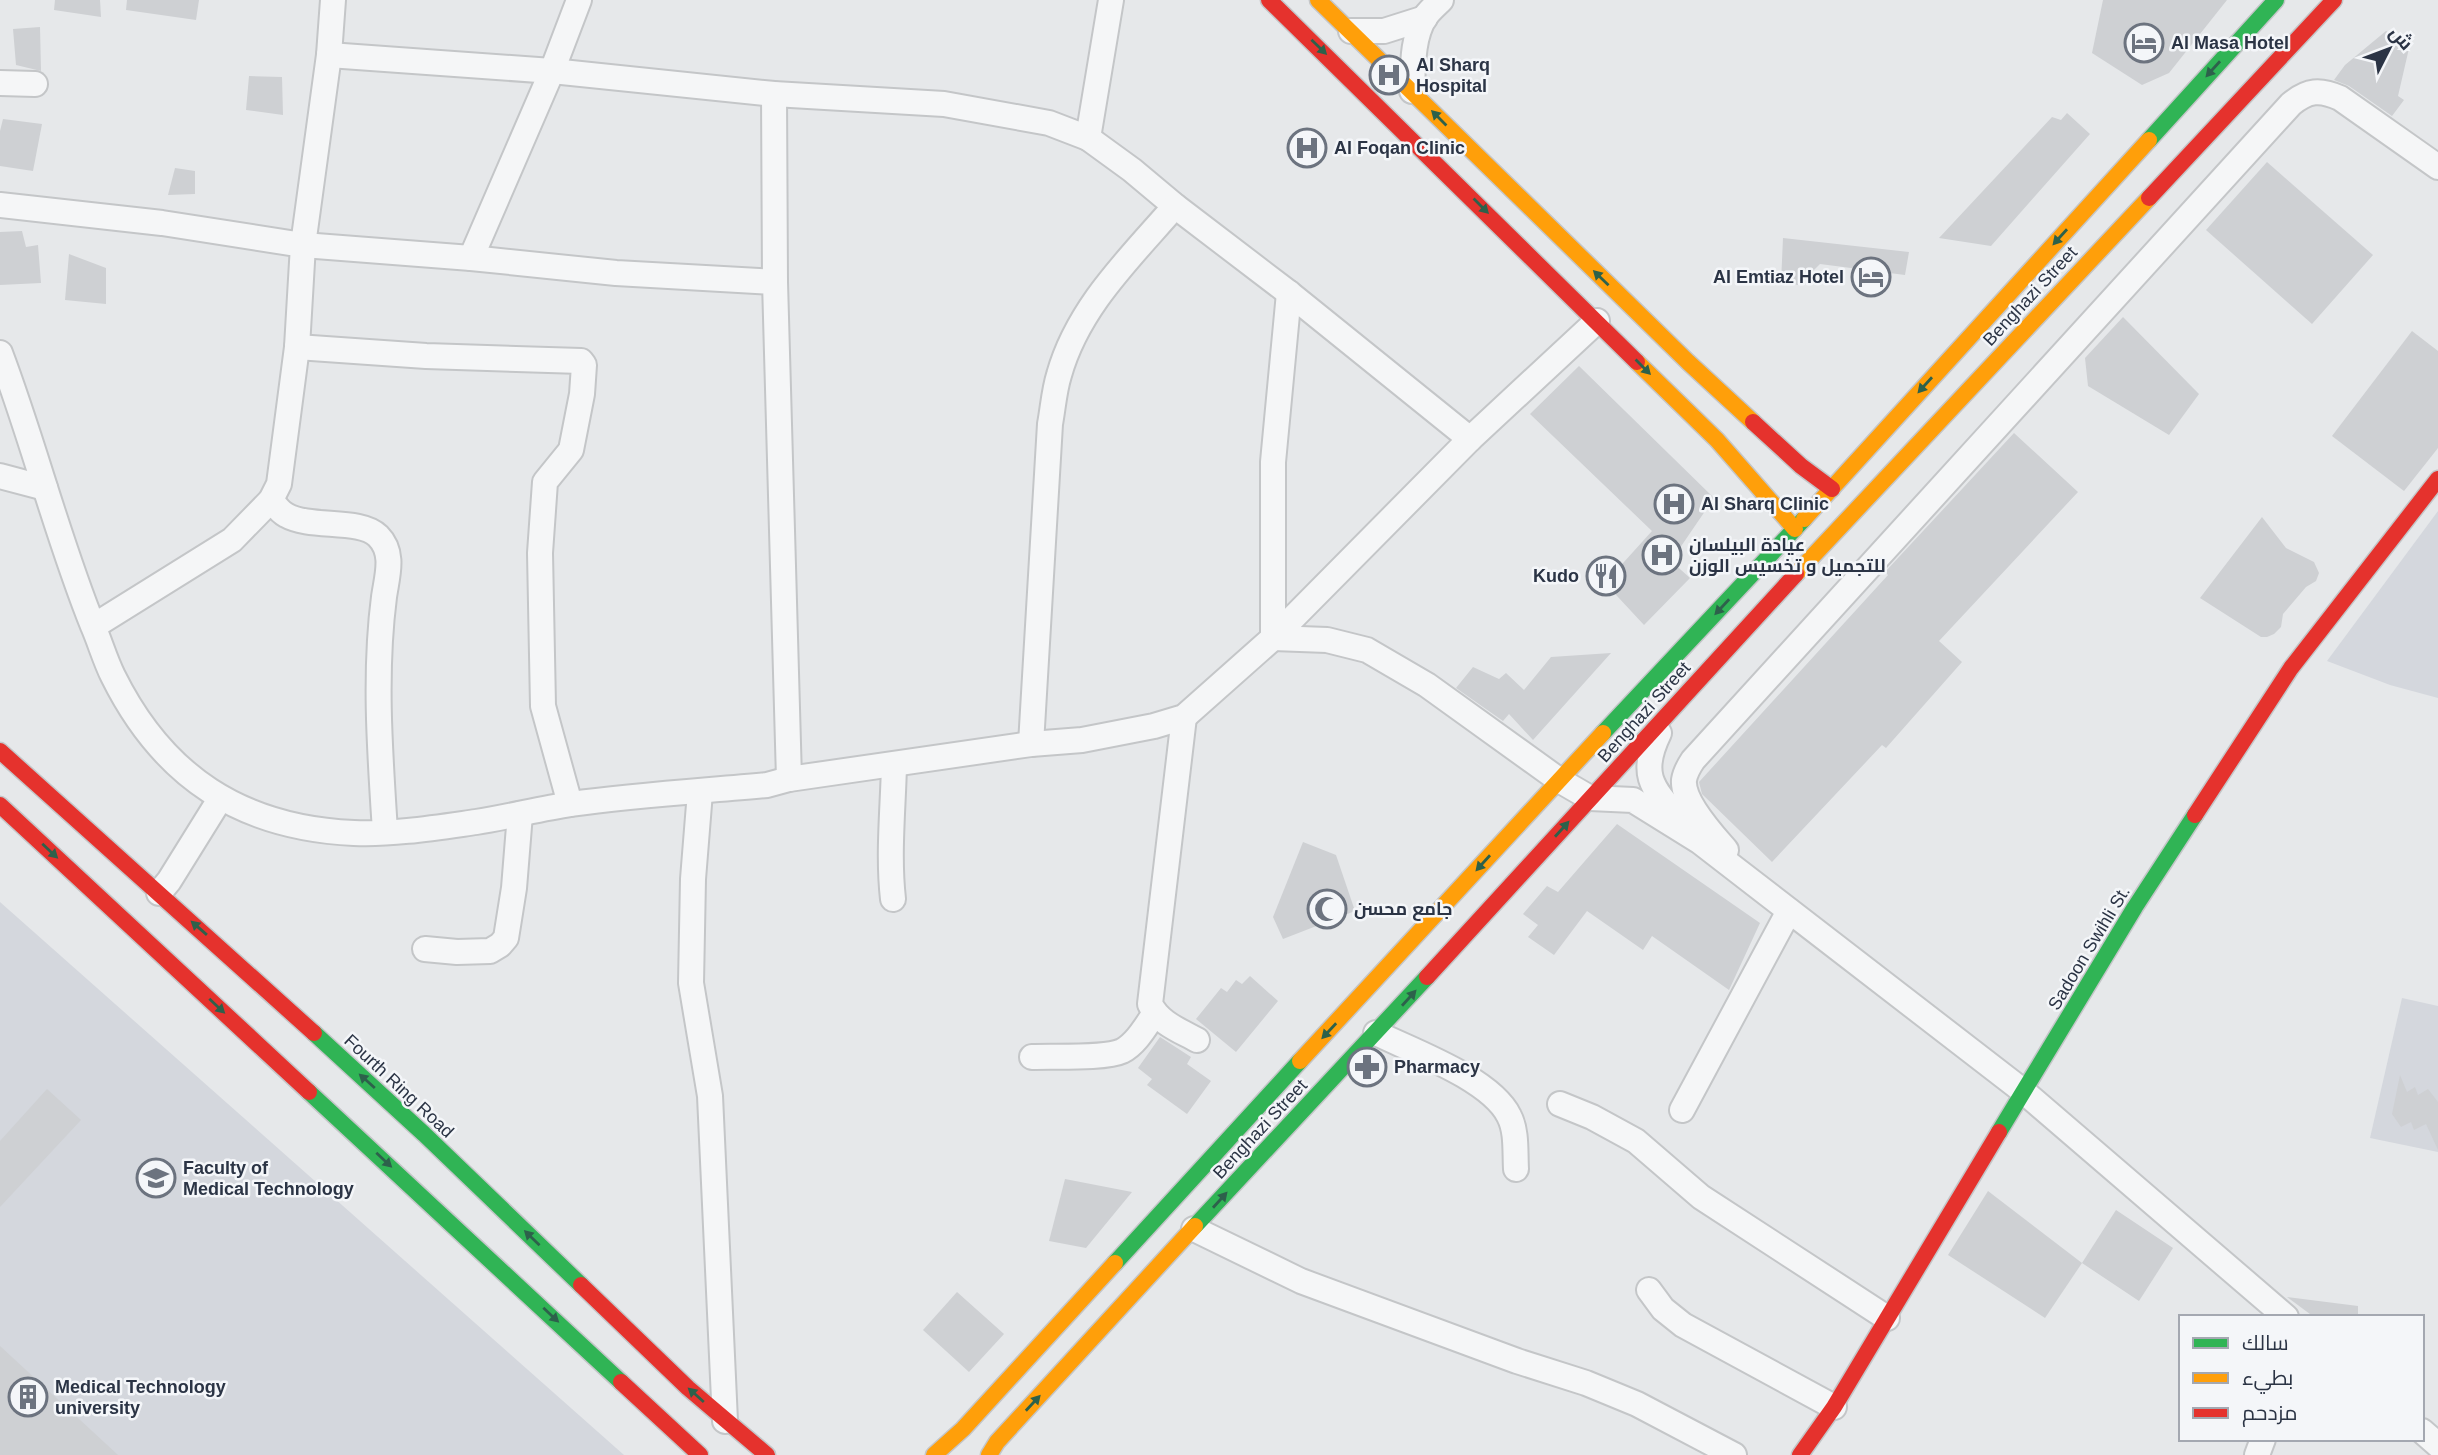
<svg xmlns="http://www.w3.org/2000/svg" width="2438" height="1455" font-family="Helvetica,Cairo,sans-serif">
  <rect width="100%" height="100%" fill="#e6e8ea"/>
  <g fill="#d4d7dd">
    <polygon points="2438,511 2438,698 2390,685 2327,661"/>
    <polygon points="0,902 624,1455 0,1455"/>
    <polygon points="2402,998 2438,1006 2438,1152 2370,1138"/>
  </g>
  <g fill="#ced0d3">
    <polygon points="55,0 100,0 101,17 54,10"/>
    <polygon points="127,0 199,0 196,20 126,10"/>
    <polygon points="2103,0 2227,0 2169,73 2142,85 2092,53"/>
    <polygon points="40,27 41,71 16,65 13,29"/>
    <polygon points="2386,31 2410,44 2398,96 2404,100 2392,116 2349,86 2334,80 2345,65"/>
    <polygon points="249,76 282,77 283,115 246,110"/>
    <polygon points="2067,113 2090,134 1991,246 1939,238 2052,117 2061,120"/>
    <polygon points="3,119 42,124 33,171 0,166 0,131"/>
    <polygon points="2267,162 2373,255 2312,324 2206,230"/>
    <polygon points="175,168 195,171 195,194 168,195"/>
    <polygon points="22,231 26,247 38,245 41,283 0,285 0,232"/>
    <polygon points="1783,238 1909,252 1905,275 1820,264 1799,285 1781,283"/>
    <polygon points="69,254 106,268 106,304 65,300"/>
    <polygon points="2123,317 2199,394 2169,435 2088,386 2085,358"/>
    <polygon points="2412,331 2438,351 2438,448 2404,491 2332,436"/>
    <polygon points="1579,366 1714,498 1671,561 1690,578 1644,625 1605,583 1652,531 1530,414"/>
    <polygon points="2014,433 2078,492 1939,641 1962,662 1886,748 1882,745 1772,862 1702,794 1699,782 1888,575 1885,572"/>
    <polygon points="2262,517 2286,548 2314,562 2319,573 2316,581 2306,587 2283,614 2281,627 2274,634 2267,637 2261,637 2200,598"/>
    <polygon points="1611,653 1533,740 1509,714 1503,721 1456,688 1473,667 1499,679 1506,673 1524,690 1551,657"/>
    <polygon points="1617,824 1760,923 1729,990 1652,936 1643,950 1587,911 1554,955 1528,937 1538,925 1523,914 1547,886 1558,892"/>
    <polygon points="1303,842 1336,855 1355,911 1283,939 1273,917"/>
    <polygon points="1250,976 1278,1001 1236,1052 1196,1019 1221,988 1227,992 1236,980 1242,984"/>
    <polygon points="1160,1037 1191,1057 1187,1064 1211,1081 1187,1114 1147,1085 1152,1079 1138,1068"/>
    <polygon points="2400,1075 2407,1092 2415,1087 2418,1095 2428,1089 2438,1102 2438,1150 2426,1124 2414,1130 2411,1122 2401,1127 2392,1114"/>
    <polygon points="47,1089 81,1120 0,1207 0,1141"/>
    <polygon points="1065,1179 1132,1192 1086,1248 1049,1241"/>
    <polygon points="1988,1191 2082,1263 2045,1318 1948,1255"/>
    <polygon points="2116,1210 2173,1248 2139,1301 2082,1263"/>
    <polygon points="957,1292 1004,1334 969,1372 923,1330"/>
    <polygon points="2287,1297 2358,1306 2358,1317 2314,1317"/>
    <polygon points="0,1346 118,1455 0,1455"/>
  </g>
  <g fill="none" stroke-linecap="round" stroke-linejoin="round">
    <defs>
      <g id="street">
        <polyline points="1351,31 1384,31 1425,18"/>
        <polyline points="329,55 552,71 774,94 944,104 1049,123 1088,138 1132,170 1175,206 1289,293 1470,439"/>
        <polyline points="0,83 35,84"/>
        <path d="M1412,91c1,-24 0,-53 13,-74 4,-6 11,-12 16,-17"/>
        <polyline points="774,94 775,282 789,779"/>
        <polyline points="1088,138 1111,0"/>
        <polyline points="0,205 162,223 303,245 471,258 616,273 775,282"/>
        <polyline points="471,258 552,71 579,0"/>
        <polyline points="1289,293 1273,462 1273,638 1327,640 1367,650 1427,685 1559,780 1590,798 1633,800 1699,841 2023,1091 2286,1317"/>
        <polyline points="297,347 426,356 581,361 584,365 582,394 571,450 545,482 540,553 543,706 570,804"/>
        <path d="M0,353c34,90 57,184 93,273 7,16 12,34 20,50 50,101 128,152 241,157 36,2 86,-6 122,-11 32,-5 63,-13 95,-18 65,-9 131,-13 196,-19l22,-6 242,-35 51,-4 72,-14 30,-9 89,-79 197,-199 127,-118"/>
        <polyline points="0,476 45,488"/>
        <path d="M271,500c4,5 9,12 15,15 24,14 74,3 92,21 17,17 9,40 6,61 -10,77 -4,157 1,234"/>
        <polyline points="94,626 232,540 271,500 279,484 297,347 303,245 329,55 333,0"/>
        <path d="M1184,717l-34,287c9,19 29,26 47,36"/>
        <path d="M1659,733c-19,39 -9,54 19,84"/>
        <path d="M1031,744l19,-320c3,-16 4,-33 9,-49 19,-68 71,-117 116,-169"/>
        <polyline points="700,792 693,879 691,983 710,1096 725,1421"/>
        <path d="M1726,850c-13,-15 -44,-48 -42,-70 1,-7 5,-14 9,-20l598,-656c17,-14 29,-15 49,-6l98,69"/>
        <polyline points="159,893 169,881 220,799"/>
        <path d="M893,899c-5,-44 0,-90 1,-134"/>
        <polyline points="425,949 457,952 490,951 500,945 506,938 514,888 520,814"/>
        <path d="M1376,1033c37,18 115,46 133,83 8,15 6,36 7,53"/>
        <path d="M1032,1057c21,-1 73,2 90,-6 14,-7 24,-25 33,-38"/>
        <polyline points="1560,1104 1592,1117 1636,1141 1701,1197 1887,1318"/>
        <polyline points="1682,1110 1789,911"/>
        <polyline points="1194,1229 1301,1281 1517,1361 1586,1383 1637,1404 1734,1455"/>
        <polyline points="1649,1290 1663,1309 1683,1325 1834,1407"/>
        <polyline points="2422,1431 2438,1445"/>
        <polyline points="2257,1455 2263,1439"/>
      </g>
      <g id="fast">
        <polyline points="2149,140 2276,0"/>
        <polyline points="1603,733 1804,519"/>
        <polyline points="314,1033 424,1134 581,1285"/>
        <polyline points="309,1092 621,1382"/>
        <polyline points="1999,1132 2135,907 2195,815"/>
        <polyline points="1195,1226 1427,977"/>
        <polyline points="1115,1263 1300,1061"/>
      </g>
      <g id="slow">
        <polyline points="1318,0 1688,362 1753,422"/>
        <polyline points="1637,362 1717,440 1795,529"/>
        <polyline points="1804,519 2149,140"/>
        <polyline points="1796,574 2149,198"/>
        <polyline points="1300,1061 1603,733"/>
        <polyline points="934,1455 963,1429 1115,1263"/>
        <polyline points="989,1455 997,1442 1195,1226"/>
      </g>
      <g id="jam">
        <polyline points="1269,0 1637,362"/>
        <polyline points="2149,198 2334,0"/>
        <polyline points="1753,422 1801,466 1832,489"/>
        <polyline points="0,751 314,1033"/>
        <polyline points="0,805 309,1092"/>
        <polyline points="2195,815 2291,668 2438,479"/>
        <polyline points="1427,977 1796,574"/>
        <polyline points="581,1285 688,1388 767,1455"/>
        <polyline points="621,1382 700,1455"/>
        <polyline points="1800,1455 1834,1407 1999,1132"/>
      </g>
    </defs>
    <use href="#street" stroke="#c4c6c8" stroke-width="28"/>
    <use href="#fast" stroke="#c4c6c8" stroke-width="19"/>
    <use href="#slow" stroke="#c4c6c8" stroke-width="19"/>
    <use href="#jam" stroke="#c4c6c8" stroke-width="19"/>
    <use href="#street" stroke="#f5f6f7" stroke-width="24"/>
    <use href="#fast" stroke="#30b455" stroke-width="16"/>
    <use href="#slow" stroke="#ff9f0a" stroke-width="16"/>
    <use href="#jam" stroke="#e5322d" stroke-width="16"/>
  </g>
  <defs><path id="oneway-solid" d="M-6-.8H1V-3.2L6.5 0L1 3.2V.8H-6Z" transform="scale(1.75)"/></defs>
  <g fill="#2d614b">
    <use href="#oneway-solid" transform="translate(1319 47) rotate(44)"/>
    <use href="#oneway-solid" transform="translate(2213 69) rotate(132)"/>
    <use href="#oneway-solid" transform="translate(1439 118) rotate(-135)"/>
    <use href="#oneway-solid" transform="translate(1481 206) rotate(45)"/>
    <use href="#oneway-solid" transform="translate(2060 237) rotate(132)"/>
    <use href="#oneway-solid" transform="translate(1601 278) rotate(-136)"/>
    <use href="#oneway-solid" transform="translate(1643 367) rotate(45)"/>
    <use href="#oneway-solid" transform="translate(1925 385) rotate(132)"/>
    <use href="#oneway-solid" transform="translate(1722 607) rotate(133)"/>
    <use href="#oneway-solid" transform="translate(1562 829) rotate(-48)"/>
    <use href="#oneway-solid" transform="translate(50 851) rotate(43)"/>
    <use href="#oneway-solid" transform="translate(1483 863) rotate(132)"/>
    <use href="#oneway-solid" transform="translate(199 928) rotate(-139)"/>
    <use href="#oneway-solid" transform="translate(1409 998) rotate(-48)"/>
    <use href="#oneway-solid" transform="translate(217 1006) rotate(43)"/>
    <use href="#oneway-solid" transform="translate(1329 1031) rotate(133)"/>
    <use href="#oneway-solid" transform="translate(367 1081) rotate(-138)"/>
    <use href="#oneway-solid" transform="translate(384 1160) rotate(43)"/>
    <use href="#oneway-solid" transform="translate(1220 1200) rotate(-48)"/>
    <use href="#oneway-solid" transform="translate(532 1238) rotate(-136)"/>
    <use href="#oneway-solid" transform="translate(551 1315) rotate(43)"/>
    <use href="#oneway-solid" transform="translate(696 1395) rotate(-138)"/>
    <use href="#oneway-solid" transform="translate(1033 1403) rotate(-47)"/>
  </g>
  <defs>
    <symbol id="hotel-ring" viewBox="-11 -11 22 22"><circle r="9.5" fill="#f4f6f9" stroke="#6c737f" stroke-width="1.5"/><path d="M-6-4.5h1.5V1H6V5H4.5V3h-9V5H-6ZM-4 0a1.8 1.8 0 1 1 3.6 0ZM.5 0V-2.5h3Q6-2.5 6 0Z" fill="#6c737f"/></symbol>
    <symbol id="hospital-ring" viewBox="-11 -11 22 22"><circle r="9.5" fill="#f4f6f9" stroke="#6c737f" stroke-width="1.5"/><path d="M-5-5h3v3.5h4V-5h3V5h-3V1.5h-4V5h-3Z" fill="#6c737f"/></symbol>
    <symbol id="restaurant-ring" viewBox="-11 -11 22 22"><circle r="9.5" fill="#f4f6f9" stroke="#6c737f" stroke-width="1.5"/><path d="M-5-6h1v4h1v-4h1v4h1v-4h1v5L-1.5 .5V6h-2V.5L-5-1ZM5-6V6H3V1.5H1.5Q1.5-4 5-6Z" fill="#6c737f"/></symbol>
    <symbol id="mosque-ring" viewBox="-11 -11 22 22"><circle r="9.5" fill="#f4f6f9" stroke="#6c737f" stroke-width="1.5"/><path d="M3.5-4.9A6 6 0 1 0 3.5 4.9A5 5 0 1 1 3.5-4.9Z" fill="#6c737f"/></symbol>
    <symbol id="pharmacy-ring" viewBox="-11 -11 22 22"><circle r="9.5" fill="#f4f6f9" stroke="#6c737f" stroke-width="1.5"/><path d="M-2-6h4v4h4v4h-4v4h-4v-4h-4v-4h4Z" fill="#6c737f"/></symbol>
    <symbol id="university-ring" viewBox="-11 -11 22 22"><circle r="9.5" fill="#f4f6f9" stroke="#6c737f" stroke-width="1.5"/><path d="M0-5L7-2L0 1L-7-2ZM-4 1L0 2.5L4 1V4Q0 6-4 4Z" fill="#6c737f"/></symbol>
    <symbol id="building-ring" viewBox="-11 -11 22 22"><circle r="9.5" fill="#f4f6f9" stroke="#6c737f" stroke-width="1.5"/><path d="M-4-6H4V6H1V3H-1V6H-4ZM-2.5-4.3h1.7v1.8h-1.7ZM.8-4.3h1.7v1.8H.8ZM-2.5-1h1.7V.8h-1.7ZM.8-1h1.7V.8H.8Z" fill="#6c737f"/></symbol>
  </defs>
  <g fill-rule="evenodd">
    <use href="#hotel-ring" x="2122" y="21" width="44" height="44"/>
    <use href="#hospital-ring" x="1367" y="53" width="44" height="44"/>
    <use href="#hospital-ring" x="1285" y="126" width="44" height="44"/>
    <use href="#hotel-ring" x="1849" y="255" width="44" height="44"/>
    <use href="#hospital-ring" x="1652" y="482" width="44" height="44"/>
    <use href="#hospital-ring" x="1640" y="533" width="44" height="44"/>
    <use href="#restaurant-ring" x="1584" y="554" width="44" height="44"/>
    <use href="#mosque-ring" x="1305" y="887" width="44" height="44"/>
    <use href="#pharmacy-ring" x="1345" y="1045" width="44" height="44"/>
    <use href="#university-ring" x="134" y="1156" width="44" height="44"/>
    <use href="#building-ring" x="6" y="1375" width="44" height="44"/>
  </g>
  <g text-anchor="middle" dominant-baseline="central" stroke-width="5" stroke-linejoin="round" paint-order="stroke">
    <g font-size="18" font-weight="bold" fill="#2b3445" stroke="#f4f6f9" text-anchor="start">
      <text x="2171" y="43">Al Masa Hotel</text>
      <text x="1416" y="65">Al Sharq<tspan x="1416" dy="21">Hospital</tspan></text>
      <text x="1334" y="148">Al Foqan Clinic</text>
      <text x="1844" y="277" text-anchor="end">Al Emtiaz Hotel</text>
      <text x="1701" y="504">Al Sharq Clinic</text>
      <text x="1689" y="545">عيادة البيلسان<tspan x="1689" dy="21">للتجميل و تخسيس الوزن</tspan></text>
      <text x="1579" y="576" text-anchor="end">Kudo</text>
      <text x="1354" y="909">جامع محسن</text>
      <text x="1394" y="1067">Pharmacy</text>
      <text x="183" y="1168">Faculty of<tspan x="183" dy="21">Medical Technology</tspan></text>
      <text x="55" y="1387">Medical Technology<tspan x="55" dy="21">university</tspan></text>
    </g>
    <g font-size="18" fill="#2b3445" stroke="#f4f6f9">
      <text transform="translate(2030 296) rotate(-47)">Benghazi Street</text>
      <text transform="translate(1644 712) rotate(-48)">Benghazi Street</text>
      <text transform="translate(2089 948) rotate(-59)">Sadoon Swihli St.</text>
      <text transform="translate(399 1086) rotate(43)">Fourth Ring Road</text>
      <text transform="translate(1260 1129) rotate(-47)">Benghazi Street</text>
    </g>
  </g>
  <rect x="2179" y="1315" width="245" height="126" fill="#f4f6f9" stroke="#a4a8b1" stroke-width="2"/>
  <rect x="2193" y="1338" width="35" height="10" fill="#30b455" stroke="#a4a8b1" stroke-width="2"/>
  <text x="2242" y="1350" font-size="21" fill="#2b3445">سالك</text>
  <rect x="2193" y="1373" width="35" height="10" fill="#ff9f0a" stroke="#a4a8b1" stroke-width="2"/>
  <text x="2242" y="1385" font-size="21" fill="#2b3445">بطيء</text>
  <rect x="2193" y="1408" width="35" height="10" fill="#e5322d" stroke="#a4a8b1" stroke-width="2"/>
  <text x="2242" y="1420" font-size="21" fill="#2b3445">مزدحم</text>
  <g transform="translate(2389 49) rotate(48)" stroke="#f4f6f9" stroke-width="5" paint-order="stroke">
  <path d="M0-5L12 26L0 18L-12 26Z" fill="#2b3445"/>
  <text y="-10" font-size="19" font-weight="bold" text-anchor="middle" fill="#2b3445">ش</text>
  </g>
</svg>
